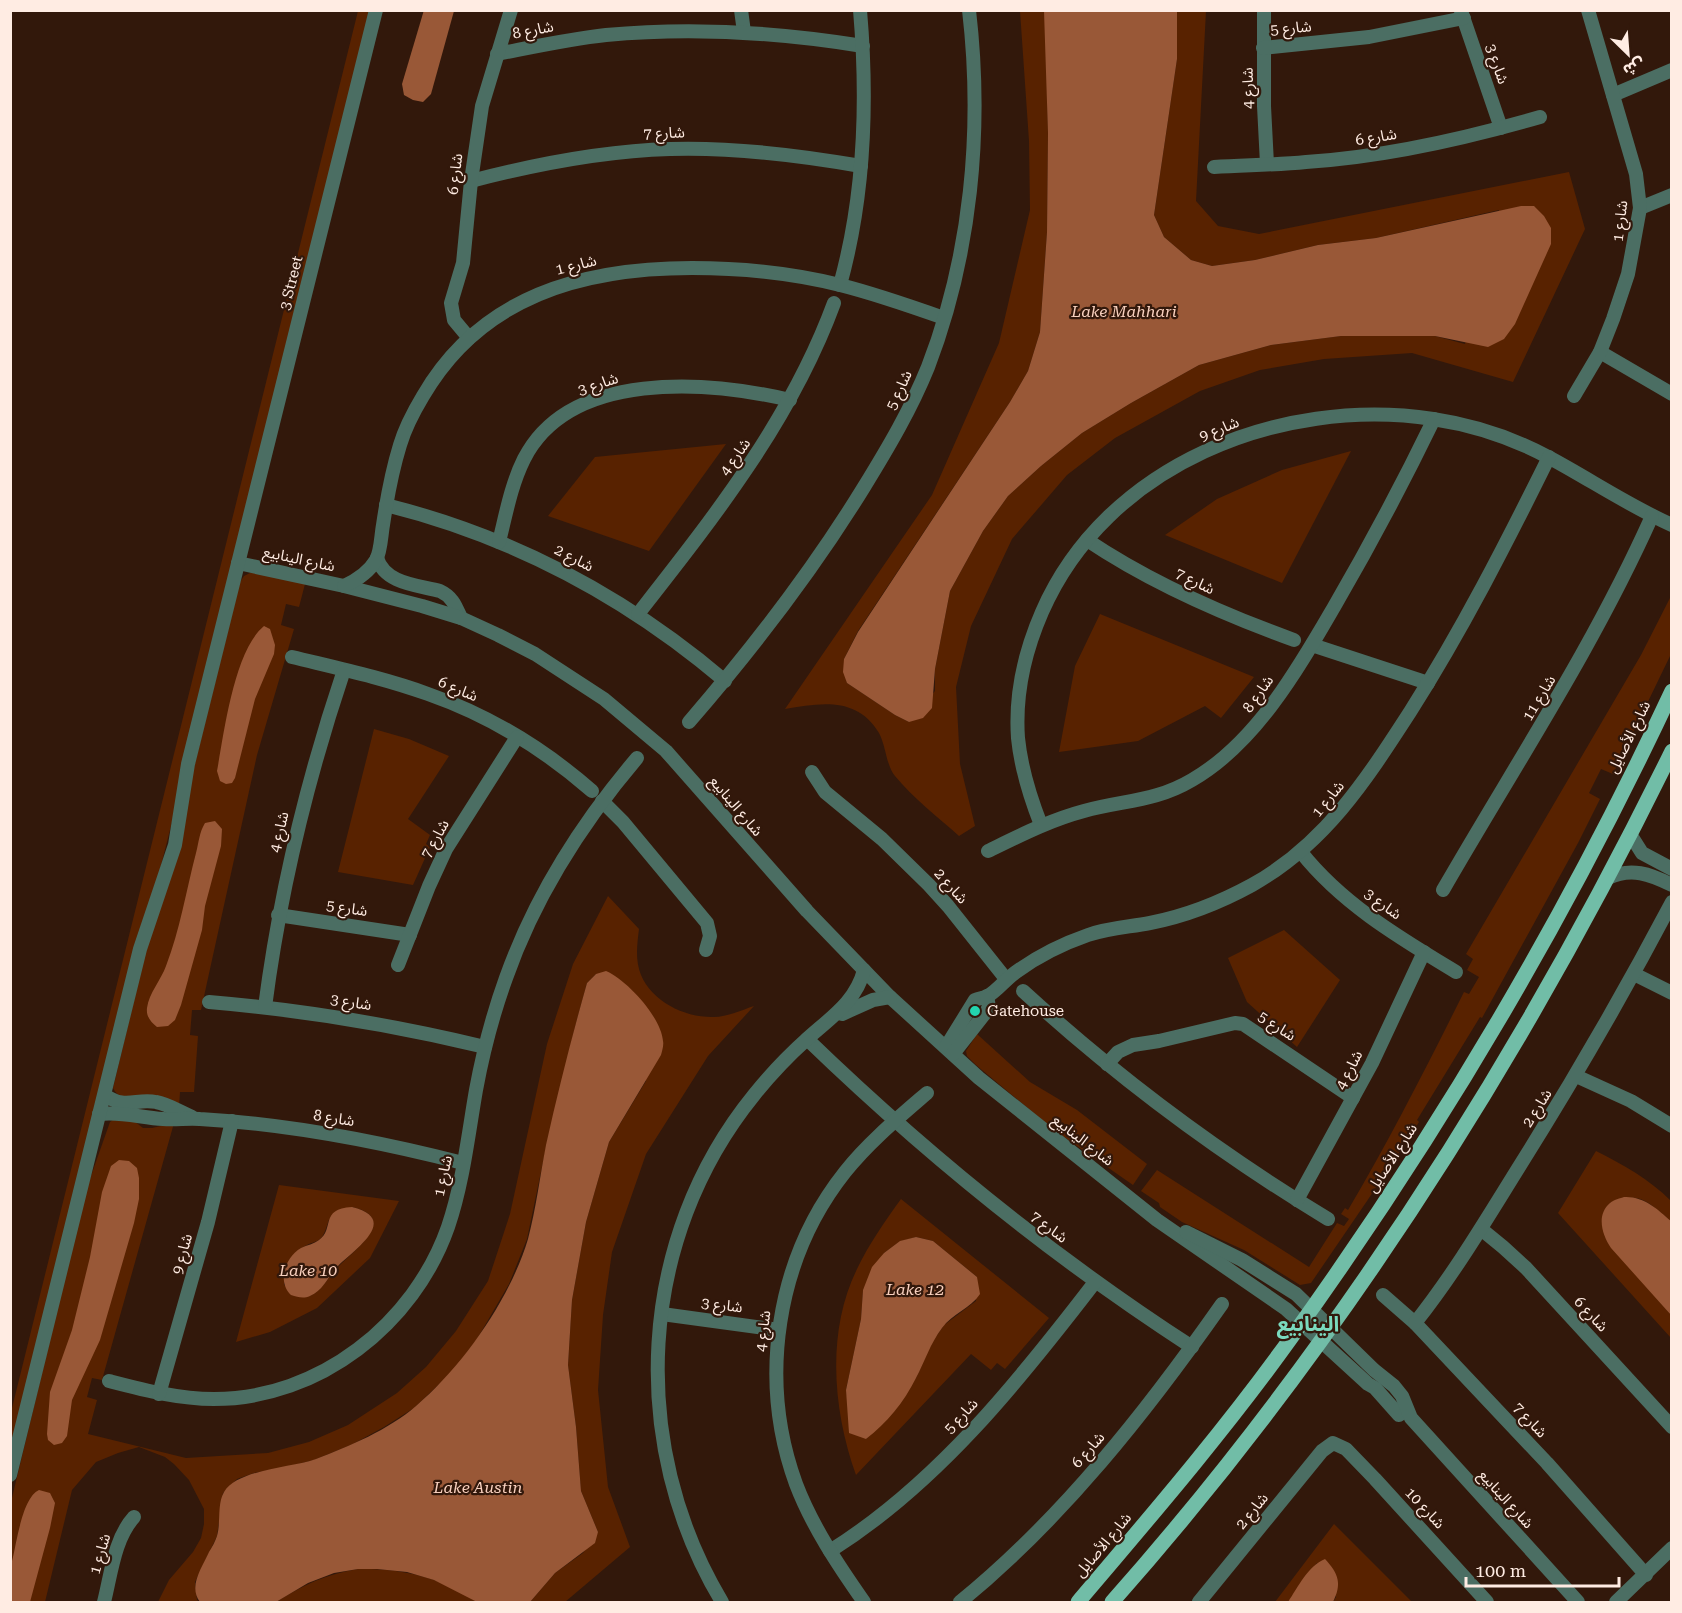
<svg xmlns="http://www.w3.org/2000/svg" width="1682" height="1613" font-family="'Roboto Serif','Noto Sans Arabic',serif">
  <rect width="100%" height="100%" fill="#32180b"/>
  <g fill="#582200" fill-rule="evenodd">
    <polygon points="358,11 376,11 140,949 11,1475 11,1412"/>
    <path d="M1020,11h24l2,14 2,108 -1,99 -7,100 -12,39 -18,31 -152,229 -14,28 3,24 48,32 14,7 26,-31v-22l15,-78 33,-60 25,-35 33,-30 41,-33 49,-30 68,-38 72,-20 70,-9h94l30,8 34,-134 -123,28 -58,7 -63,15 -43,6 -21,-6 -27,-23 -10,-22 23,-156v-48h29l-10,190 22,25 41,8 310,-62 16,57 -72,153 -101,-29 -88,6 -64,11 -60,21 -85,47 -48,37 -55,64 -41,87 -15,61 4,77 15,62 -16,10c-20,-18 -47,-39 -64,-60 -9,-11 -9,-30 -16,-43 -22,-37 -59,-30 -94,-24l147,-214 67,-152 31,-133 -1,-69z"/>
    <polygon points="726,444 649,551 548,516 595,457"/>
    <polygon points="1351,451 1282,583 1165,535 1217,499 1282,470"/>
    <path d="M250,573h5l50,11 -6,23 -13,-3 -5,21 13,4 -37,126 -56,255h-9l-2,25 8,1 -4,56h-14l-1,15c-18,-2 -58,-1 -66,-19l33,-138 33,-97 12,-74 49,-197 4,-6z"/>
    <path d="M1671,596v58l-58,120 -12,-5 -12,24 11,6 -22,44 -96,175 -2,-1 -63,103 2,2 -52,79 -56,82 -11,2 -56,-35 -62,-28 -22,-15 -1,-4 -18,-12 16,-21 152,97 28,-44 7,3 5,-7 -8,-5 4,-6 3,2c42,-71 79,-144 116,-218l5,2 10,-17 -12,-7 6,-11 -7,-5 175,-299z"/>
    <polygon points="1100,614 1254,677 1221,718 1205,706 1138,741 1059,752 1075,666"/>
    <polygon points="374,729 409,739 449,756 408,819 430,835 426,844 430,847 413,885 338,872"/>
    <path d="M608,896l31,33c-2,16 -4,31 2,46 11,27 45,43 73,42 13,0 28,-7 40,-11l-46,50 -62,98 -34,98 -9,63 -5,75 10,97 22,60 -65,55h-35l25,-29 28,-20 15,-21 -17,-41 -5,-64 -8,-62 4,-65 14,-78 23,-80 37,-61 -50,-107 -9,9 -12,44 -28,116 -20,96 -18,45 -32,55 -24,32 -39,37 -30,19 -31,17 -39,16 -28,7 -32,6 -17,6 -14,14 -6,43 -22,46 2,18 3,2h-42l11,-22 24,-28 8,-14 3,-14v-15l-15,-29 -15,-16 -9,-7 -26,-10 -21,6 -22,9 -24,28 -27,112h-34v-100l75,-312 24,-68 7,-5 17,4 9,7h9l22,-5 -72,257 -10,-2 -5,19 10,3 -9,34 98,24 82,-5 41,-11 39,-17 49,-32 29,-26 30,-36 32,-50 22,-67 37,-170 26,-80z"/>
    <polygon points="1284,930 1340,980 1297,1047 1247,1002 1228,958"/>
    <polygon points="977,1034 1030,1082 1077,1110 1147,1164 1133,1185 1054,1130 976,1065 967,1056 966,1051"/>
    <path d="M1596,1151c28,14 53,28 75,50v20c-23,-18 -30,-31 -61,-18l35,81 26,31v23l-113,-125z"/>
    <path d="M279,1185l120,16 -29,57 -53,50 -47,24 -34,10zM352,1207c48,11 2,43 -13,59 -11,10 -15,23 -29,30l-26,-11c0,-20 7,-33 25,-41 5,-2 10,-3 13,-7 3,-4 5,-12 7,-17z"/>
    <path d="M901,1199l148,119 -44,51 -8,-6 -6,7 -20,-16 -115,121c-23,-64 -30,-143 1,-206 12,-25 28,-48 44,-70zM916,1237l17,4 44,36 -1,24 -32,24 -13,19 -14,32 -21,33 -30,30 -18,-36 -2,-13 15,-71 2,-29 21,-37 15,-11z"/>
    <polygon points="1334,1524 1412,1602 1333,1602 1336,1597 1317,1563 1288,1602 1275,1602"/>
    <path d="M358,1569c42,-1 85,8 119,33h-201c27,-17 50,-28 82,-33z"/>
  </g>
  <g fill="#995837">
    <polygon points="424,10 454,11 431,94 423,102 413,100 404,95 402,84"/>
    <polygon points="1044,11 1177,11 1177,59 1154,215 1164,237 1191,260 1212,266 1255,260 1318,245 1376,238 1521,206 1534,206 1544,216 1551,228 1551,244 1515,324 1504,339 1488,347 1435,336 1341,336 1271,345 1199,365 1131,403 1082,433 1041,466 1008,496 983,531 950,591 935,669 932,708 923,718 909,722 895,715 847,683 843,672 844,659 858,632 1010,402 1028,371 1040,332 1047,232 1048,133"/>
    <path d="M264,626l6,3 5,16 -1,9 -19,45 -20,79 -3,5 -6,1 -6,-3 -3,-10c7,-38 17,-120 47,-145z"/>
    <path d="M215,821l7,8 -1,17 -16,60 -3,24 -21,75 -6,15 -7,6 -11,1c-6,-5 -11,-10 -10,-19 2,-15 14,-28 19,-42 14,-36 20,-75 30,-113 3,-11 3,-20 9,-30z"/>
    <path d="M606,971c21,9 55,46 57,70 1,4 -1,10 -2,14l-52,87 -23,80 -14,78 -4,65 8,62 5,64 17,41 -3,11 -40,30 -25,29h-53l-43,-22 -27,-8 -30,-3h-19l-24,4 -26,10 -32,19h-76c-12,-16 2,-34 9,-50 3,-5 6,-10 8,-16 4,-14 0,-32 7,-44 14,-23 67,-24 92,-33 34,-13 72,-29 100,-53 47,-40 94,-107 112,-167 8,-30 12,-63 18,-94 12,-54 26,-109 41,-162l9,-9z"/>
    <polygon points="119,1160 129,1161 137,1168 139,1178 139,1199 134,1223 100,1340 72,1400 67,1436 62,1443 54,1445 48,1440 47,1434 50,1392 72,1330 90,1257 102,1192 111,1166"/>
    <path d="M1624,1197c20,-1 33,12 47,24v94l-60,-67c-9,-13 -15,-33 -1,-45 3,-3 11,-5 14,-6z"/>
    <path d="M352,1207c49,12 2,43 -14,59 -10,10 -14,24 -28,30 -7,3 -12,1 -19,-1 -14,-13 -6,-38 10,-47 6,-3 13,-4 18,-8 16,-11 0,-31 33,-33z"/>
    <path d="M916,1237l17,4 44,36 3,17c-9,14 -28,20 -38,34 -12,16 -17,33 -26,50 -12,24 -29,45 -50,61l-17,-6 -3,-43 15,-71 2,-29 9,-23 12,-14 16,-12z"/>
    <path d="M39,1490l11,3 5,10 -5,25 -20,74h-19v-37l2,-8c4,-17 10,-60 26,-67z"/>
    <path d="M1325,1559c14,15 17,25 8,43h-45c10,-15 20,-36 37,-43z"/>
  </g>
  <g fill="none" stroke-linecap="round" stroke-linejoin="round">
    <g stroke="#4b6e63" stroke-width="14">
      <polyline points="741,10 744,32"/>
      <polyline points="1264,10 1264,106 1267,164"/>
      <polyline points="1461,11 1501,128"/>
      <polyline points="1263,48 1369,37 1464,18"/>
      <path d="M497,54c36,-7 72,-15 109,-19 86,-8 171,-3 257,11"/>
      <polyline points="1613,95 1672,70"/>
      <path d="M1214,167c31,-2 62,-2 92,-5 79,-5 158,-23 234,-45"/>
      <path d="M471,181c65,-17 131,-30 199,-32 64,-2 128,6 191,17"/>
      <polyline points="1640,208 1672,195"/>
      <path d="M840,285c25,-90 28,-182 20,-275"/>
      <polyline points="469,338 454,320 451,303 463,263 471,181 482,106 511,10"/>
      <polyline points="1600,352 1672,394"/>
      <polyline points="1574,396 1600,352 1613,319 1628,274 1640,208 1636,174 1588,10"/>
      <path d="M386,505c128,32 239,91 339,176"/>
      <path d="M1087,540c64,43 135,74 207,100"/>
      <path d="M499,542c7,-28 12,-57 25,-83 46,-90 184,-78 266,-59"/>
      <path d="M377,558c8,26 41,27 63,33 13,6 16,16 21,27"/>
      <polyline points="238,563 344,586 422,606 461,618 498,635 535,654 604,699 666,751 807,911 890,997 979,1078 1157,1220 1286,1309 1368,1384 1375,1388 1399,1415"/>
      <path d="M344,586c13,-6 25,-14 32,-26 5,-9 5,-24 7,-35 4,-27 9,-54 17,-80 5,-17 14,-34 23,-49 58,-100 160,-128 269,-128 50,0 100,5 148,17 36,9 70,21 104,33"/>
      <path d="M638,614c76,-97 153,-194 196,-311"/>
      <polyline points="1312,645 1428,683"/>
      <path d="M292,657c45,11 92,21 136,37 60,21 116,55 164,97"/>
      <path d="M689,722c64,-74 124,-152 175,-235 24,-39 47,-78 64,-120 43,-112 55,-237 41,-357"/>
      <polyline points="812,772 825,792 882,839 929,885 948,906 1006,979"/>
      <polyline points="602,801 623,822 707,923 710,936 706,950"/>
      <path d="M1041,825c-11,-28 -20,-57 -23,-87 -3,-43 7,-87 24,-126 64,-147 238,-216 391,-193 40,6 82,20 117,39 41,22 79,48 122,67"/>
      <polyline points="1630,834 1642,853 1672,869"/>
      <path d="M988,851c31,-15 62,-31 96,-40 39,-11 71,-9 108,-31 64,-37 106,-111 142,-173 36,-62 69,-124 100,-188"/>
      <path d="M1301,852c41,52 99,86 155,120"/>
      <path d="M1608,878c23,-11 42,-4 64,7"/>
      <path d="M1443,890c72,-125 150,-242 209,-374"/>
      <polyline points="278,915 410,935"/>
      <polyline points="398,965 429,886 446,849 517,737"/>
      <polyline points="1634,974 1672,993"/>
      <path d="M1023,991c94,86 196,162 305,228"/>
      <path d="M209,1002c94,8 185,23 276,45"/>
      <path d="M265,1007c15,-116 42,-227 79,-337"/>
      <polyline points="842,1014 873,1000 890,997"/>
      <path d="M807,1039c119,115 246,218 385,308"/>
      <path d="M946,1047l29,-47c4,-2 9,-2 13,-4 10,-6 18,-17 28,-24 22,-16 46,-28 72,-37 20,-7 41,-8 62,-12 36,-7 71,-21 102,-38 73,-41 114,-105 158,-173 52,-82 96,-168 139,-255"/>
      <polyline points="953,1054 986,1012 989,1007 987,996"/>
      <polyline points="1107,1064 1118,1052 1133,1045 1159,1041 1235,1023 1243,1024 1353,1098"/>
      <polyline points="1576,1076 1631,1101 1672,1126"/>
      <path d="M105,1095c20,15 31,3 51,7 12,2 24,10 36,15"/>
      <path d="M99,1114c22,-3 43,4 64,5 13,1 25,-1 37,0 89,5 177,22 263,44"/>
      <polyline points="1297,1200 1372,1063 1424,952"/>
      <polyline points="1481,1229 1503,1247 1526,1268 1672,1427"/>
      <polyline points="1186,1232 1242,1260 1296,1294 1374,1370 1394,1386 1402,1396 1411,1418 1578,1602"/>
      <polyline points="1383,1295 1415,1323 1547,1463 1646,1575"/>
      <polyline points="662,1314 779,1330"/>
      <path d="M1415,1323c39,-49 71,-103 104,-156 54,-86 105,-174 153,-265"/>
      <path d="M109,1381c35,9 69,18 105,18 105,0 200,-75 234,-172 15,-44 20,-91 28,-137 7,-38 17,-76 30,-112 29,-82 75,-154 131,-220"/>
      <polyline points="159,1394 208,1222 232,1121"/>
      <polyline points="10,1475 140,949 175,845 188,764 376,10"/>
      <path d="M830,1551c107,-67 189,-170 265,-269"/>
      <path d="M104,1602c7,-27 10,-63 30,-85"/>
      <path d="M722,1602c-95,-158 -85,-363 32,-507 16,-20 34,-39 53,-56 23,-21 49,-37 57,-69"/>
      <path d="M864,1602c-26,-37 -52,-76 -68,-118 -38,-104 -20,-225 49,-312 23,-29 53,-54 82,-79"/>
      <path d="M960,1602c102,-83 187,-191 262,-298"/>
      <polyline points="1199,1602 1322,1451 1333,1443 1346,1449 1375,1479 1487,1602"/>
      <polyline points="1616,1602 1672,1548"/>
    </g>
    <g stroke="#71bda7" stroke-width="15">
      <path d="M1078,1602c73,-86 147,-172 213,-264 147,-204 275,-420 381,-647"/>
      <path d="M1112,1602c226,-255 410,-545 560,-851"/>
    </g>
  </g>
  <circle fill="#23d5af" stroke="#32180b" stroke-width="2" cx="975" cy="1011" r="6"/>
  <g text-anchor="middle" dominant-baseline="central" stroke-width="4.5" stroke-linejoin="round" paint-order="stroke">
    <g font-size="15" fill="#ffece3" stroke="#32180b">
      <text transform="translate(1291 28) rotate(-5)">شارع 5</text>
      <text transform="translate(533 30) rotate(-11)">شارع 8</text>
      <text transform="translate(1497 64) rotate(71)">شارع 3</text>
      <text transform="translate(1248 88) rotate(-91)">شارع 4</text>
      <text transform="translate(664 133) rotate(-2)">شارع 7</text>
      <text transform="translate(1376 137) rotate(-9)">شارع 6</text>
      <text transform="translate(455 174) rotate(-83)">شارع 6</text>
      <text transform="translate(1620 221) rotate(-83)">شارع 1</text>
      <text transform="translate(576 265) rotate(-14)">شارع 1</text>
      <text transform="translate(291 283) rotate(-76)">3 Street</text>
      <text transform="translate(598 384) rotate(-18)">شارع 3</text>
      <text transform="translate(899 390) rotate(-65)">شارع 5</text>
      <text transform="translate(1219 429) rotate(-22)">شارع 9</text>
      <text transform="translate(735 457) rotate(-55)">شارع 4</text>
      <text transform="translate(574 558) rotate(27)">شارع 2</text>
      <text transform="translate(299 559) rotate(12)">شارع الينابيع</text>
      <text transform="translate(1195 581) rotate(26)">شارع 7</text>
      <text transform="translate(458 689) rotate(23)">شارع 6</text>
      <text transform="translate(1258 694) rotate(-55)">شارع 8</text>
      <text transform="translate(1539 698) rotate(-59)">شارع 11</text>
      <text transform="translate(1629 737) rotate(-64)">شارع الأصايل</text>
      <text transform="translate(1328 799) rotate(-51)">شارع 1</text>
      <text transform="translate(736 806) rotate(50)">شارع الينابيع</text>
      <text transform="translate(279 832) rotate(-77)">شارع 4</text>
      <text transform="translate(435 839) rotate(-61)">شارع 7</text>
      <text transform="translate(951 886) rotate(48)">شارع 2</text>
      <text transform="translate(1383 904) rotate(36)">شارع 3</text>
      <text transform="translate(347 908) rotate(9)">شارع 5</text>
      <text transform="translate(351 1002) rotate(9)">شارع 3</text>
      <text transform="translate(1277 1026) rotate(33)">شارع 5</text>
      <text transform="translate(1349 1070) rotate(-63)">شارع 4</text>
      <text transform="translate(1537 1108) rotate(-58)">شارع 2</text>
      <text transform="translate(334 1118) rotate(9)">شارع 8</text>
      <text transform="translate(1083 1140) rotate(38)">شارع الينابيع</text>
      <text transform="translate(1392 1158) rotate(-57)">شارع الأصايل</text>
      <text transform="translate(443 1176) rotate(-78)">شارع 1</text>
      <text transform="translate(1049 1227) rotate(37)">شارع 7</text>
      <text transform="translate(182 1254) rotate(-75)">شارع 9</text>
      <text transform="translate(722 1305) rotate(7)">شارع 3</text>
      <text transform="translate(1591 1314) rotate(47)">شارع 6</text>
      <text transform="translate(763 1331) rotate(-83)">شارع 4</text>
      <text transform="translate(961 1416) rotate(-47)">شارع 5</text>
      <text transform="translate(1530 1420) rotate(47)">شارع 7</text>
      <text transform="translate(1088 1450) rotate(-49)">شارع 6</text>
      <text transform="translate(1506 1499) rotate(48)">شارع الينابيع</text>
      <text transform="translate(1425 1508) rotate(47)">شارع 10</text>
      <text transform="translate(1252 1511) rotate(-51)">شارع 2</text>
      <text transform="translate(1103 1545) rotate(-50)">شارع الأصايل</text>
      <text transform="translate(100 1554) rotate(-74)">شارع 1</text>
    </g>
    <g font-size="15" fill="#ffece3" stroke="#32180b" text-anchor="start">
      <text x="987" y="1011">Gatehouse</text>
    </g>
    <g font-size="16" font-style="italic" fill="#f8d0be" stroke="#32180b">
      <text x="1124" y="311">Lake Mahhari</text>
      <text x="308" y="1270">Lake 10</text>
      <text x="915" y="1289">Lake 12</text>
      <text x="478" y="1487">Lake Austin</text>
    </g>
    <g font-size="21" font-weight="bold" fill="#7adabe" stroke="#32180b">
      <text x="1308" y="1324">الينابيع</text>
    </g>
  </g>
  <rect width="1682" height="1613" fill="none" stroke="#ffece3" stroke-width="24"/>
  <g transform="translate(1628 54) rotate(155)" stroke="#32180b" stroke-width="4.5" paint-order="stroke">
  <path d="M0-4.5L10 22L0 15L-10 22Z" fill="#ffece3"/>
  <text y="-9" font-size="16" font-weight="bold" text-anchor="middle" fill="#ffece3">ش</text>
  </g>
  <path d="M1466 1577v9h153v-9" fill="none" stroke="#ffece3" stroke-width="3"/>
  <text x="1475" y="1577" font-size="18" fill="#ffece3" stroke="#32180b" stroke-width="4.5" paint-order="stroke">100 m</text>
</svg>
